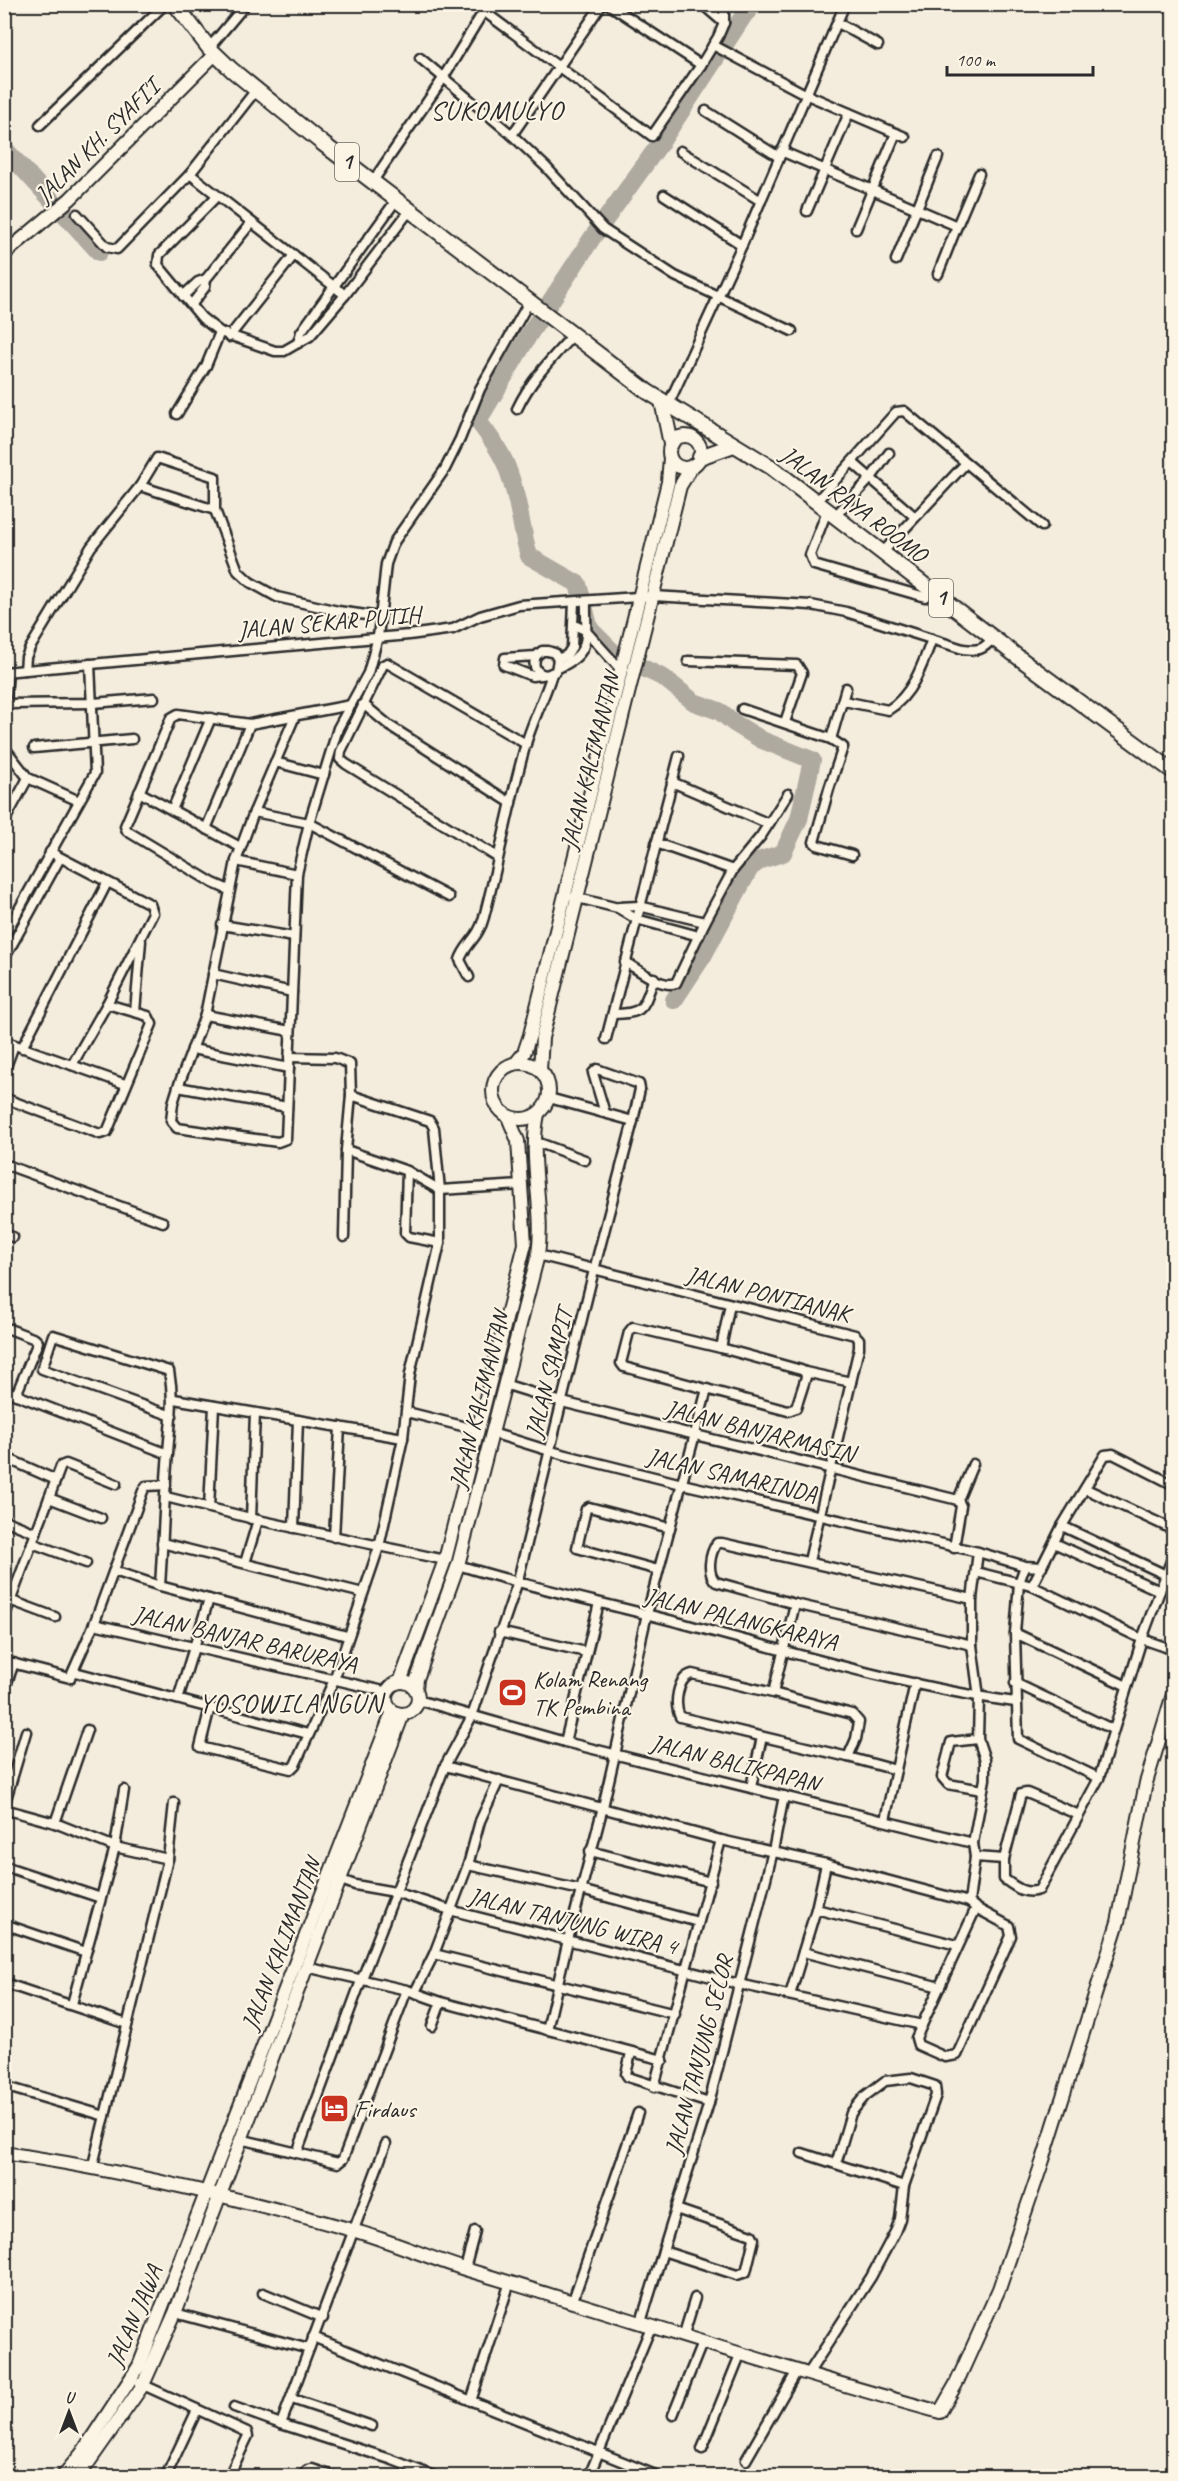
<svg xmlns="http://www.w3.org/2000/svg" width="1178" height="2481" font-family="Caveat,sans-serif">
  <rect width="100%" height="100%" fill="#f4edde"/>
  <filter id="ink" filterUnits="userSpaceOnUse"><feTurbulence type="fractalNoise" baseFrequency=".0167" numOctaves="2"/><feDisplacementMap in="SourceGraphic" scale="12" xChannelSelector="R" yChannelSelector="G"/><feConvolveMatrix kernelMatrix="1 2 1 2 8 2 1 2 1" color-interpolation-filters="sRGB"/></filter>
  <g filter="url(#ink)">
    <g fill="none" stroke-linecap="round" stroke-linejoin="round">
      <g stroke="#afaaa0" stroke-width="18">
        <polyline points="4,148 99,252"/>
        <path d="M674,1000l29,-44 47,-88 11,-8 22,-7 16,-34 13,-59 -50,-20 -28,-17 -15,-12 -25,-9 -30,-24 -48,-23 -26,-26 -12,-45 -49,-28c-8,-27 -10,-56 -20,-83 -6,-19 -19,-36 -31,-52l52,-88 62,-95 67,-93 85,-130 11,-11"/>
      </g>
      <defs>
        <g id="minor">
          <polyline points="474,4 652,136 701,65"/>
          <polyline points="608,4 701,65 718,37 724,23 702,4"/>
          <polyline points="721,4 724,10 724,23"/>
          <polyline points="838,23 878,45"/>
          <polyline points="713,45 805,94 905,137"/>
          <polyline points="209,48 246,4"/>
          <polyline points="420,58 512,135 546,167 603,229 675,276 792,331"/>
          <polyline points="706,111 779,157"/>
          <polyline points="40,125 165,4"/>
          <polyline points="512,135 602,4"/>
          <polyline points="680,151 761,201"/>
          <polyline points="781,151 957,226 979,174"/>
          <polyline points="190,174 345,295"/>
          <polyline points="373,181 440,83 488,4"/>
          <polyline points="664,195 742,245"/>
          <polyline points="217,196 159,255 158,265 202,318 220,332 275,351 284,351 310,336 345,295 410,210"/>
          <polyline points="807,211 849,113"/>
          <polyline points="77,214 107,247 117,249 190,174 256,90"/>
          <polyline points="856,229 896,133"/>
          <polyline points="896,260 938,157"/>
          <polyline points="938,274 957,226"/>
          <polyline points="183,296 198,282 206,279 251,223"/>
          <polyline points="192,304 205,287 206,279"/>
          <polyline points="229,337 294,255"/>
          <polyline points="298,343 301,332 397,199"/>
          <polyline points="668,405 742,245 845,4"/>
          <path d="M517,409c13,-28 35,-51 56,-74"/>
          <polyline points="177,414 206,366 220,332"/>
          <polyline points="852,462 915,517"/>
          <polyline points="140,486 215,510"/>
          <polyline points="815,503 896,412 904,411 1042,526"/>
          <polyline points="827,511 810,555 814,565 925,597 930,590"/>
          <polyline points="834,517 871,478 889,453"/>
          <polyline points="882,553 966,463"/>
          <polyline points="574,625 585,630 622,671"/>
          <path d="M536,656c-4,10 0,18 11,19l9,-4 2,-12 -4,-6 -6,-2h-6l-6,5 -31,2 -1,7 28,11 10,-1"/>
          <polyline points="558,659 567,655 572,647 574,602"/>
          <polyline points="688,661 797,665 802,673 785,722"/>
          <path d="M558,668c36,-15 27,-33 28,-67"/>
          <polyline points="25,670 26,657 30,648 91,547 140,486 157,458 215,477 215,510 238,571 250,582 277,597 338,611 380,617"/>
          <path d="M4,672l405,-37 44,-6 27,-13 39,-11 134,-9 158,9 35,7 117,37c16,2 20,1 30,-11"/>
          <polyline points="846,688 831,739 843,747 829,789 814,842 817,845 852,855"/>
          <path d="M844,701l44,9c24,-14 35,-46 44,-71"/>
          <polyline points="6,704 93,703 154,698"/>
          <polyline points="363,704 390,726 511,803"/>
          <polyline points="5,707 8,672"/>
          <polyline points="742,709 831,739"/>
          <polyline points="295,716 254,812 236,861 205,1015 178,1087 173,1103 171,1121 177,1128 278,1142 286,1139 297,874 309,823 338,728 368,673 378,637 386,564 394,542 445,469 460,439 480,389 529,302"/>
          <polyline points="4,747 28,778 79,801"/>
          <polyline points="34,748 132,739"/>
          <polyline points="275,762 324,775"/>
          <polyline points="672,782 769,824"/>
          <polyline points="139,792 240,847"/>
          <polyline points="172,810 211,718"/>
          <polyline points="254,812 309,823 449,897"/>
          <polyline points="4,822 28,778"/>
          <polyline points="206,829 250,724"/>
          <polyline points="656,843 733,870"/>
          <polyline points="50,852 150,904 153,913 107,1004 72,1065"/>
          <polyline points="497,857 346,764 340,759 341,751 383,665 387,663 526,744"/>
          <polyline points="236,861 297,874"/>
          <polyline points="229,890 213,883 127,831 125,826 171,718 178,714 250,724 351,705"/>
          <polyline points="574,897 618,908 636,919 699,936"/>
          <polyline points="619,907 639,906 705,922"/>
          <polyline points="222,925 294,937"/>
          <polyline points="4,936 95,773 90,664"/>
          <polyline points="4,959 60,858"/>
          <path d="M625,962c13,7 37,27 51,21l29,-61 28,-52 28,-34 27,-42"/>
          <polyline points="213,974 292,992"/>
          <path d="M469,977l-9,-17c5,-16 19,-22 24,-43 15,-56 25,-114 41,-170 7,-25 19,-48 27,-73"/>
          <polyline points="135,1012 141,941"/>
          <path d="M613,1014c33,0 30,-7 41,-36"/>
          <polyline points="205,1015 290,1031"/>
          <polyline points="606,1039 679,756"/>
          <polyline points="4,1041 125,1084"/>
          <polyline points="22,1048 107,883"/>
          <polyline points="192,1049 289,1068"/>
          <polyline points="289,1057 335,1058 350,1064 351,1095 346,1150 344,1237"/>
          <polyline points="4,1072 14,1045"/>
          <polyline points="178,1087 287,1107"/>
          <polyline points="4,1098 100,1134 107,1132 152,1024 148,1016 107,1004"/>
          <polyline points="605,1113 593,1073 597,1069 639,1084 640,1089 633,1121"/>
          <polyline points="534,1141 585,1160"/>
          <polyline points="346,1150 407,1171 440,1190 522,1185"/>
          <polyline points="4,1164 163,1222"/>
          <polyline points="407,1171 405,1233 409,1237 440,1243"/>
          <polyline points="4,1235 13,1237"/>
          <polyline points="538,1255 855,1335 859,1339 859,1348 809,1561"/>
          <polyline points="4,1327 35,1339 38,1342 16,1395"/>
          <polygon points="633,1327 721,1348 801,1370 805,1372 806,1377 796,1408 788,1411 624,1367 621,1363 629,1332"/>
          <polyline points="721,1348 730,1304"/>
          <polyline points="805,1372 851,1382"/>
          <polyline points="504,1384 562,1402 958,1500 961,1506 954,1548"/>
          <polyline points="4,1390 168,1454"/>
          <polyline points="174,1399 403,1438"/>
          <polyline points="407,1412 478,1430"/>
          <polyline points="492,1433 550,1451 682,1484 978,1552 972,1599 972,1645 979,1697 978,1739 985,1760 985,1779 973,1843 975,1857 969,1902"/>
          <polyline points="4,1457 56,1480"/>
          <polyline points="1086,1489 1174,1530"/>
          <polyline points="166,1497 258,1520 445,1560"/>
          <polyline points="49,1498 101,1518"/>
          <polyline points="958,1500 973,1464"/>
          <polyline points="209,1508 214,1406"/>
          <polyline points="251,1519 255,1413"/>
          <polyline points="4,1520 36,1533"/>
          <polyline points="1062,1526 1166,1575"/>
          <polyline points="294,1528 298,1420"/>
          <polyline points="334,1537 340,1427"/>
          <polyline points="32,1543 86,1563"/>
          <polyline points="162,1543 363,1593"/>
          <polyline points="1054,1543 1160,1591"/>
          <polyline points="978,1552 1025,1566 1042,1567"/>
          <polyline points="245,1563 258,1520"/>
          <path d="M458,1565c77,24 156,40 234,61 106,28 214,61 323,76"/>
          <polyline points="1025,1566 1019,1583 1015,1633 1018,1739 1099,1778"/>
          <polyline points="658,1570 577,1548 586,1509 589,1507 670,1528"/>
          <polyline points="114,1571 160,1586 347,1636"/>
          <polyline points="976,1572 1032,1586 1142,1639 1174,1650"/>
          <path d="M160,1586c3,-44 4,-89 8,-133 2,-31 7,-51 1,-82l-116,-36 -11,34 130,47"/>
          <polyline points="1032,1586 1062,1526 1105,1455 1113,1454 1174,1485"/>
          <polyline points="4,1598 55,1617"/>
          <polyline points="4,1618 61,1466 66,1464 116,1484"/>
          <polyline points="94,1624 388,1692"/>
          <polyline points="499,1632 586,1652"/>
          <polyline points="1015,1633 1127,1686"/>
          <path d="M972,1645l-177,-41 -79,-22c-10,-9 -6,-29 1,-39h5l250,56"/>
          <polyline points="4,1661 70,1678 94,1624 143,1491 146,1486 166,1485"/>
          <polyline points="75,1672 308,1734"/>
          <path d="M692,1674l81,19 79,21 7,8 -3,17 -8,18 -168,-40c-6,-13 -3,-39 12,-43z"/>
          <polyline points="1015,1683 1112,1729"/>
          <polyline points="4,1691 14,1663"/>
          <polyline points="773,1693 795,1604"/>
          <polyline points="178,1699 209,1599"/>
          <polyline points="418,1700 565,1742 973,1843"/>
          <polyline points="210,1707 200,1747 291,1769 295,1765 334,1680 379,1547 403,1438 410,1374 440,1243 440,1190 434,1128 430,1121 351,1095"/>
          <polyline points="978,1739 951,1742 942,1777 948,1784 982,1790"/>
          <polyline points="565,1742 599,1603"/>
          <polyline points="848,1757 896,1770"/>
          <polyline points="445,1766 721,1840 826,1864 969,1902 976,1908 1009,1926 1011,1936 957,2055 945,2057 918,2045 916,2038 976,1908"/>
          <polyline points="751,1787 762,1737"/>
          <polyline points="4,1806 26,1732"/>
          <polyline points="4,1809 55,1823 115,1847 168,1859"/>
          <path d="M1079,1815l-52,-22 -6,1 -17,65v20c11,8 21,16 35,11l60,-112 43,-139 32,-86"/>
          <polyline points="885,1820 915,1683"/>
          <polyline points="55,1823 87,1730"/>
          <polyline points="590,1851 711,1882"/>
          <polyline points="975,1857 1004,1859"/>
          <polyline points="468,1865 581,1890 698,1922"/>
          <polyline points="4,1866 101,1898"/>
          <polyline points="335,1878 355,1885 395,1892 450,1910 739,1984 922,2025"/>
          <polyline points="816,1909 957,1945"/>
          <polyline points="4,1924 86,1952"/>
          <polyline points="803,1952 940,1987"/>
          <polyline points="434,1954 675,2014"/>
          <polyline points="306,1967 407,1990 441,2002 663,2060"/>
          <polyline points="4,1983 127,2024"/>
          <polyline points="415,1992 434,1954 468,1865 480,1821 499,1780"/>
          <polyline points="790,1995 816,1909 826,1864"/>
          <polyline points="72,2004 115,1847 124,1790"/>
          <polyline points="432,2026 441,2002"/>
          <polyline points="547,2030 568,1940 603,1807 647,1614 707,1389"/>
          <polyline points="631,2053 626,2074 628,2077 709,2103"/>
          <polyline points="4,2086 105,2116"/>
          <polyline points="654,2087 721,1840"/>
          <polyline points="240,2139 338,2163 343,2159 407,1990"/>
          <polyline points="386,2144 281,2424 390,2459 434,2476"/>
          <polyline points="297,2153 361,1981 445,1766 472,1716 517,1584 594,1270 633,1121 549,1098"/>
          <polyline points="802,2153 904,2186"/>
          <polyline points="92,2169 168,1859 174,1803"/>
          <polyline points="663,2251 737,2275 746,2272 754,2239 752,2235 676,2209"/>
          <polyline points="465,2269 475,2231"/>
          <polyline points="263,2293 323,2318"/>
          <polyline points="572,2303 638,2113"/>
          <polyline points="175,2313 309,2349"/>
          <polyline points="641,2322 709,2103 773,1851 784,1796"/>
          <polyline points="313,2337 658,2476"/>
          <polyline points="683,2337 695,2298"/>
          <polyline points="808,2374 871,2277 895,2232 900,2219 904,2186 936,2095 935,2086 911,2078 885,2081 865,2096 851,2113 836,2164"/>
          <polyline points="139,2383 247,2432 248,2436 229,2476"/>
          <polyline points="292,2399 372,2426"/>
          <polyline points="471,2401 510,2282"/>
          <polyline points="234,2407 281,2424"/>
          <polyline points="673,2415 702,2343"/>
          <polyline points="702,2449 740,2355"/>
          <polyline points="746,2460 797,2371"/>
          <polyline points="166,2476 197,2410"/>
          <polyline points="303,2476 307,2470 312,2469 333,2476"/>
          <polyline points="589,2476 651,2327"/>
        </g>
        <g id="secondary">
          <polyline points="4,254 70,199 215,54"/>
          <circle cx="685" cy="452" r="16"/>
          <circle cx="521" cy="1091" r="28"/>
          <polyline points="516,1063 524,1053 530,1035 668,482 670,458"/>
          <polyline points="540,1070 542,1038 680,486 693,465"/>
          <polyline points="400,1682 445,1560 525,1244 518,1141 508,1117"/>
          <circle cx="402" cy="1698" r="16"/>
          <path d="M416,1689l1,-10 41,-114 80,-310c7,-47 -10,-94 0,-141"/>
          <path d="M4,2153c118,17 234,45 348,77 39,11 77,28 116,40 157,47 313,99 472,142l16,-28 43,-95 44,-129 75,-238 28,-139 28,-92"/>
          <polyline points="63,2476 82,2453 139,2366 393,1711"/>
          <polyline points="79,2476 143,2385 175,2313 403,1714"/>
        </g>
        <g id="trunk">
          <polyline points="175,4 209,48 232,70 322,143 648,392 771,467 1018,657 1174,772"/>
          <polyline points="662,401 671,444"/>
          <polyline points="700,457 734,445"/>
        </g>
      </defs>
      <use href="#minor" stroke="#2b2b2b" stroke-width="13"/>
      <use href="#secondary" stroke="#2b2b2b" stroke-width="16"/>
      <use href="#trunk" stroke="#2b2b2b" stroke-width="18"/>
      <use href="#minor" stroke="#fcf5e5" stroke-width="8"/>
      <use href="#secondary" stroke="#fcf5e5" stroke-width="12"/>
      <use href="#trunk" stroke="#fcf5e5" stroke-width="14"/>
    </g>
  </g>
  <defs>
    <symbol id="stadium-square" viewBox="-11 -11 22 22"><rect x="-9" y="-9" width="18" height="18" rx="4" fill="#c8321e" stroke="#fcf5e5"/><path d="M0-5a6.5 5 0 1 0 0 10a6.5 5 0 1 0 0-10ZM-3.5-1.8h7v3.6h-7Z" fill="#fff"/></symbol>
    <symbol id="hotel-square" viewBox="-11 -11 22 22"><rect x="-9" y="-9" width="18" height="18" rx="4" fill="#c8321e" stroke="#fcf5e5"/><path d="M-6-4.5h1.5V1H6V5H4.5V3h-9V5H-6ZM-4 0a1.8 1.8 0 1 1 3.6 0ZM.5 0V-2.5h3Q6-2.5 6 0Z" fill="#fff"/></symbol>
  </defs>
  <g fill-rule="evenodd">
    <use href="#stadium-square" x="496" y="1676" width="33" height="33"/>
    <use href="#hotel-square" x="318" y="2092" width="33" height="33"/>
  </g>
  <g text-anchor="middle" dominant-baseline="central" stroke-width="4.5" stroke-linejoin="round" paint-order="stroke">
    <g fill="#fcf5e5" stroke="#6a6863" stroke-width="1.5">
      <rect x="335" y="143" width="24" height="38" rx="4.5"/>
      <rect x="929" y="579" width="24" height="38" rx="4.5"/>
    </g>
    <g font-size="22" font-weight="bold" fill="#2b2b2b">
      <text x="347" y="162">1</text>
      <text x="941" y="598">1</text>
    </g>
    <g font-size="24" fill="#2b2b2b" stroke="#fcf5e5">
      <text transform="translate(97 141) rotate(-45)">JALAN KH. SYAFI'I</text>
      <text transform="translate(854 504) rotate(37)">JALAN RAYA ROOMO</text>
      <text transform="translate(329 622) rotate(-5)">JALAN SEKAR PUTIH</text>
      <text transform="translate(590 761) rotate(-76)">JALAN KALIMANTAN</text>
      <text transform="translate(768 1294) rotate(14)">JALAN PONTIANAK</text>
      <text transform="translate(549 1373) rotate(-76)">JALAN SAMPIT</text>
      <text transform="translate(479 1400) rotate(-76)">JALAN KALIMANTAN</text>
      <text transform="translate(760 1431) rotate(14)">JALAN BANJARMASIN</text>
      <text transform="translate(732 1475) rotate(13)">JALAN SAMARINDA</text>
      <text transform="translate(741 1619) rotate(14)">JALAN PALANGKARAYA</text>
      <text transform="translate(245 1639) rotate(13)">JALAN BANJAR BARURAYA</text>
      <text transform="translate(735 1763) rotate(14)">JALAN BALIKPAPAN</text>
      <text transform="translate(573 1921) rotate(14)">JALAN TANJUNG WIRA 4</text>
      <text transform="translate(281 1944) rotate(-69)">JALAN KALIMANTAN</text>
      <text transform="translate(699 2055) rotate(-75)">JALAN TANJUNG SELOR</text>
      <text transform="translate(134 2316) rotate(-67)">JALAN JAWA</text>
    </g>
    <g font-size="24" fill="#2b2b2b" stroke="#fcf5e5" text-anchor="start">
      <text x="533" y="1679">Kolam Renang<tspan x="533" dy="28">TK Pembina</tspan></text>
      <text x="355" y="2109">Firdaus</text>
    </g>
    <g font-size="27" letter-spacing="1.5" fill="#2b2b2b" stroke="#fcf5e5">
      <text x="497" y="110">SUKOMULYO</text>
      <text x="291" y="1703">YOSOWILANGUN</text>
    </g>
  </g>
  <rect width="1178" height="2481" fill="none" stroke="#fcf5e5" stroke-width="24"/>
  <rect x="12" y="12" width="1154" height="2457" fill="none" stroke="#2b2b2b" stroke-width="2" filter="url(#ink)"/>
  <g transform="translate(69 2412)" stroke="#fcf5e5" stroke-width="4.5" paint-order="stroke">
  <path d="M0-4.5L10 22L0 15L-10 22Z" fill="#2b2b2b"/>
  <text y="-9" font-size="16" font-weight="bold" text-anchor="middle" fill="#2b2b2b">U</text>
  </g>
  <path d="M947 66v9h146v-9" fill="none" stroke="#2b2b2b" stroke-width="3"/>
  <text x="956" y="66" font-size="18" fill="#2b2b2b" stroke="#fcf5e5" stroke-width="4.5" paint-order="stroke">100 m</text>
</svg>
